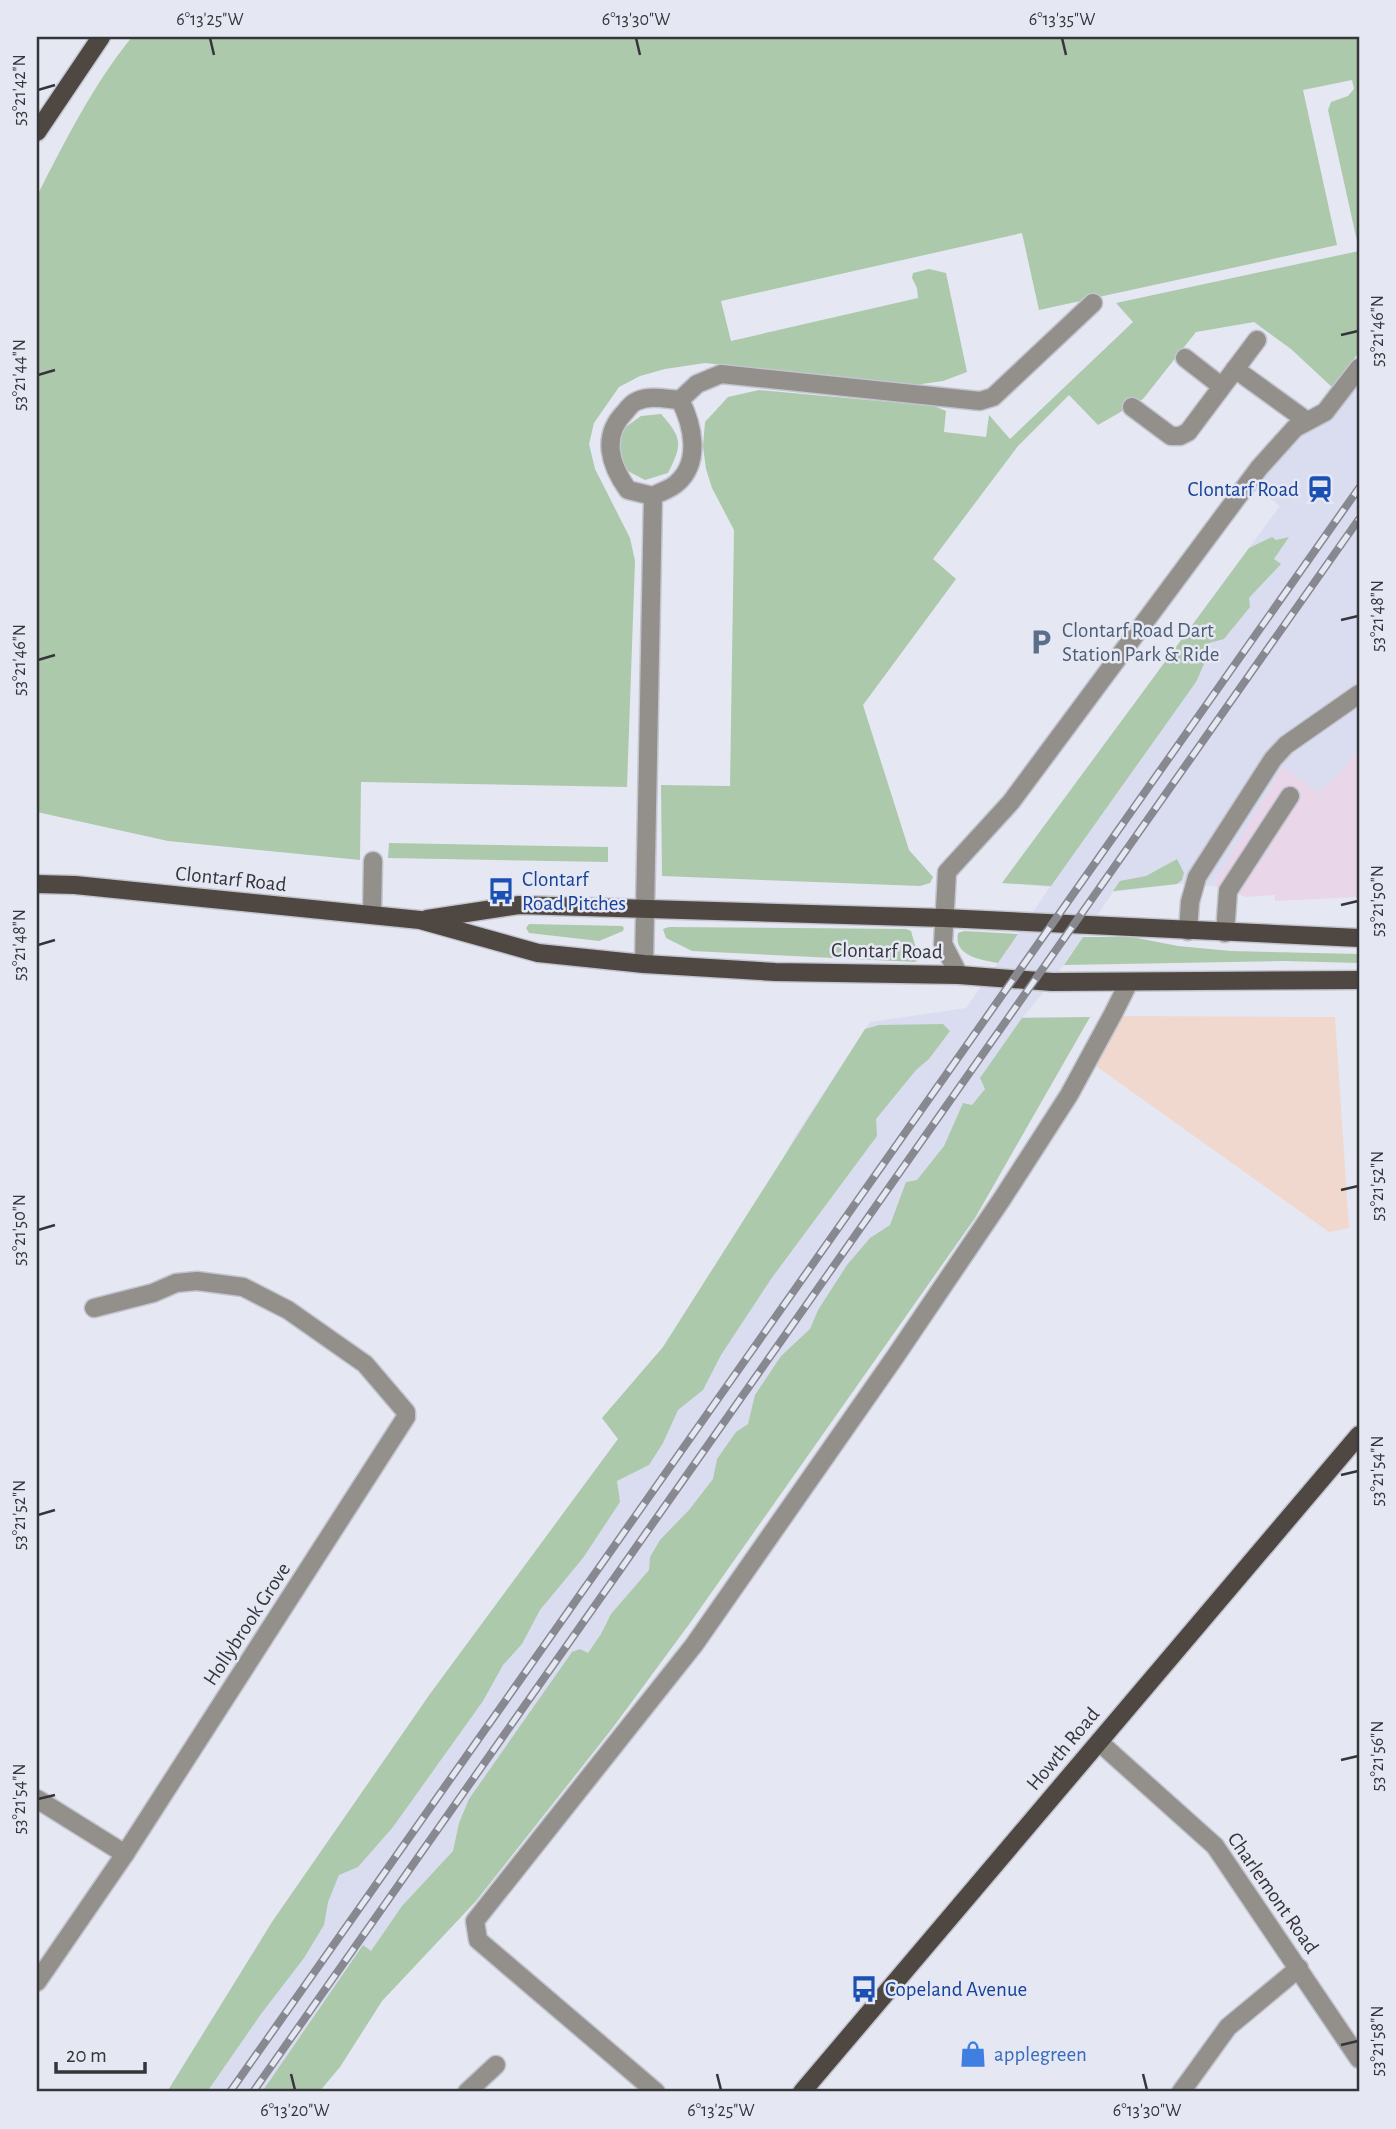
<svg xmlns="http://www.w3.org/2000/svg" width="1396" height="2129" font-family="'Alegreya Sans',sans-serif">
  <rect width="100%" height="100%" fill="#e5e7f3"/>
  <polygon fill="#daddf0" points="1359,380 1359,749 1337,777 1317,793 1283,767 1213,886 1177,884 1113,892 1052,982 1023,1017 1090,1017 975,1218 690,1623 611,1730 476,1901 382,2001 340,2067 319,2092 167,2092 272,1922 430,1694 618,1439 602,1418 663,1347 781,1163 795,1136 870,1022 966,1008 998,963 1050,887 1002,883 1280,506 1257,488 1333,388"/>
  <polygon fill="#e9d7e9" points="1359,749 1359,897 1275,901 1275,895 1247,897 1213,886 1283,766 1317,793 1337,777"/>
  <polygon fill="#f0d8ce" points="1114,1016 1335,1017 1349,1228 1329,1232 1089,1061"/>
  <g fill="#acc9ab">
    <path d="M132,37h1227v213l-31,-140 3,-8 17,-6 6,-7 -2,-9 -49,10 34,155 -298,65 -17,-77 -301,68 10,40 187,-43 -1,-10 -5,-10 1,-5 16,-4 17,4 21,99 -24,9 -28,4 -210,-22 -40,6 -25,7 -21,11 -25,36 -5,21 6,25 35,69 5,23 -8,226 -266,-5 -1,78 -192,-19 -131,-29v-616c28,-55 56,-111 95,-159z"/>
    <polygon points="1359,251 1359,352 1333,388 1291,349 1254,322 1196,332 1143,399 1098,425 1069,395 1018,446 933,559 956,579 863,705 909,850 933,877 930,883 920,886 662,876 661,785 730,786 734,530 712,488 706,469 703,446 705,422 728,397 759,390 934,406 946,411 944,432 986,437 989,415 1010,439 1133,322 1116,303"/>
    <path d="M661,414c22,25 21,31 7,59l-23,7 -19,-10 -7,-20 4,-21 18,-13z"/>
    <polygon points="1272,537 1276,540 1289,537 1274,559 1281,564 1249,598 1250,607 1224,639 1209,643 1203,651 1205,662 1196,682 1051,886 1002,883 1249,548"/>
    <polygon points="389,843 608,847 608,862 388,858"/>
    <polygon points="1177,859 1184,873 1182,880 1177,884 1113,891 1120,881 1146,876"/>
    <polygon points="529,924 622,926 624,928 623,931 599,941 529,933 526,928"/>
    <polygon points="669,927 906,929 911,931 919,959 916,962 692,951 666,938 663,929"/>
    <path d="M964,931l54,3 -20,29c-17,-3 -45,-7 -40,-30z"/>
    <polygon points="1083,937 1132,937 1178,946 1231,951 1359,954 1359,963 1284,961 1064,965"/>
    <polygon points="1090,1017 975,1218 690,1623 611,1730 476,1901 382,2001 340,2067 319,2092 262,2092 363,1945 371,1951 402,1906 453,1851 459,1823 469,1799 572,1652 580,1649 588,1653 601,1634 611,1614 649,1570 650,1557 660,1540 689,1510 713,1479 717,1459 736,1432 748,1424 755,1395 781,1356 810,1329 818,1310 847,1265 870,1238 890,1225 906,1182 917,1180 944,1146 963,1103 972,1105 985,1089 980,1078 1022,1018"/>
    <polygon points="943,1024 950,1031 929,1059 916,1070 876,1119 877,1136 771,1279 721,1355 703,1390 678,1410 663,1443 649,1465 617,1481 620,1502 583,1558 540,1610 522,1644 503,1665 483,1701 393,1827 358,1867 339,1875 328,1902 324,1925 304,1958 261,2014 207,2092 167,2092 272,1922 430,1694 618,1439 602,1418 663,1347 865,1029 879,1025"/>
  </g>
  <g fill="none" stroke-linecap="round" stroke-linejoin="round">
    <defs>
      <g id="minor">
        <polyline points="1185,358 1221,386"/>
        <polyline points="1235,369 1307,421"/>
        <polyline points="680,400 697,384 721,374 980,401 993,397 1093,303"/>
        <polyline points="1132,407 1171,436 1180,436 1188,432 1257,340"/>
        <polyline points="372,914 373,861"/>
        <polyline points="1188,931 1190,902 1197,877 1273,759 1286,745 1359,694"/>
        <polyline points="1225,933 1228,891 1290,796"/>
        <path d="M644,964l9,-468 -25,-6c-18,-25 -27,-54 -3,-78 3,-4 7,-9 12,-11 13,-6 29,-2 43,-1 13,25 21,62 -3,83 -6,6 -17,9 -24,13"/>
        <polyline points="959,975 943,944 947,872 1011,802 1259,468 1295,428 1325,412 1359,368"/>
        <polyline points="1099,1742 1215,1846 1359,2059"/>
        <polyline points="37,1799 125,1854"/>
        <polyline points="37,1982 125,1854 406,1417 406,1412 365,1364 288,1310 243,1287 197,1281 176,1283 153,1293 94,1308"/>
        <polyline points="467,2092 496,2065"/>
        <polyline points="656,2092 478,1940 475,1921 694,1645 895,1357 1002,1199 1069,1095 1113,1014 1129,982"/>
        <polyline points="1181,2092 1228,2027 1299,1968"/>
      </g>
      <g id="major">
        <polyline points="37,132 101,37"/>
        <polyline points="37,884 75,885 420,920 538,953 644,964 775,972 959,975 1052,982 1359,980"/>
        <polyline points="427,919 519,905 944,918 1359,938"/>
        <polyline points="802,2092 1359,1435"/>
      </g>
    </defs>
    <use href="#minor" stroke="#c2c4ce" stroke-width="21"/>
    <use href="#major" stroke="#c2c4ce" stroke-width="21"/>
    <use href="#minor" stroke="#938f8b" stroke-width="18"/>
    <use href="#major" stroke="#4f4842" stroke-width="18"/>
    <defs>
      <g id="rail">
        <polyline points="230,2092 1359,488"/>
        <polyline points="253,2092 1359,519"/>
      </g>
    </defs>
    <use href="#rail" stroke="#878890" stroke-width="8"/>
    <use href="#rail" stroke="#e5e7f3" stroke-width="5" stroke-dasharray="16" stroke-linecap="butt"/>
  </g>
  <path fill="none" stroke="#35363a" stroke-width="2.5" d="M210,38l4,17M636,38l4,17M1062,38l4,17M38,90l17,-5M1341,335l17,-4M38,375l17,-5M1341,620l17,-4M38,660l17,-5M1341,905l17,-4M38,945l17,-5M1341,1190l17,-4M38,1230l17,-5M1341,1475l17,-4M38,1515l17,-5M1341,1760l17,-4M38,1799l17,-4M1341,2045l17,-4M291,2074l4,16M717,2074l4,16M1143,2074l4,16"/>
  <defs>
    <symbol id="station-bare" viewBox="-9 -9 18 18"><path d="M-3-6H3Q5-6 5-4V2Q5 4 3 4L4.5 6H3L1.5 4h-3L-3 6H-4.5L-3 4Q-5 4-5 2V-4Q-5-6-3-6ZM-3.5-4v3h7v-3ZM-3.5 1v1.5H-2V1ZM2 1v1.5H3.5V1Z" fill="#1a4fb4" stroke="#e5e7f3" stroke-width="2.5" paint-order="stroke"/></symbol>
    <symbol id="parking-bare" viewBox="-9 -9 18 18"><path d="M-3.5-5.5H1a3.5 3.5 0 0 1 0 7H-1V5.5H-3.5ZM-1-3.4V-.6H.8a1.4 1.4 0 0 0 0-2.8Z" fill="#5c6f8a" stroke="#e5e7f3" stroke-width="2.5" paint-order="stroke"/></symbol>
    <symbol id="bus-bare" viewBox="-9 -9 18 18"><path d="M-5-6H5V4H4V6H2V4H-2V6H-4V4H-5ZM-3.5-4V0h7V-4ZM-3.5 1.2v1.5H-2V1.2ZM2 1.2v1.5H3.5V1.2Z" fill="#1a4fb4" stroke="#e5e7f3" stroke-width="2.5" paint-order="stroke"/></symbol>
    <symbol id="shop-bare" viewBox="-9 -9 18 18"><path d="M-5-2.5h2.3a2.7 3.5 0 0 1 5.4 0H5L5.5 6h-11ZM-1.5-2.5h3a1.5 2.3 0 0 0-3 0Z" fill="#3f7fe0" stroke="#e5e7f3" stroke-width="2.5" paint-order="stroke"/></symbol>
  </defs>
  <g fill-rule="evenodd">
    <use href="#station-bare" x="1301" y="470" width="38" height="38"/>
    <use href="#parking-bare" x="1022" y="623" width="38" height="38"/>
    <use href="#bus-bare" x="482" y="872" width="38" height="38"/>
    <use href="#bus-bare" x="845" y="1970" width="38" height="38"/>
    <use href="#shop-bare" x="954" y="2035" width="38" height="38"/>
  </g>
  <g text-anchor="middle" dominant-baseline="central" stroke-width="5" stroke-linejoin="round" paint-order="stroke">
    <g font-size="21" fill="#164399" stroke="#e5e7f3" text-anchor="start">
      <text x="1299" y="489" text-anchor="end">Clontarf Road</text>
      <text x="522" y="879">Clontarf<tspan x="522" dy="24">Road Pitches</tspan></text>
      <text x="885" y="1989">Copeland Avenue</text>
    </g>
    <g font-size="21" fill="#4e5e75" stroke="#e5e7f3" text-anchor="start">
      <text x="1062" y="630">Clontarf Road Dart<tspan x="1062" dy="24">Station Park &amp; Ride</tspan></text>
    </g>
    <g font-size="21" fill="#35363a" stroke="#e5e7f3">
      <text transform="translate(231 879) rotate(6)">Clontarf Road</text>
      <text transform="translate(887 951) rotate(1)">Clontarf Road</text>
      <text transform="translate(247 1624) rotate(-57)">Hollybrook Grove</text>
      <text transform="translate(1063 1749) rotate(-50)">Howth Road</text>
      <text transform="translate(1273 1893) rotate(55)">Charlemont Road</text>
    </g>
    <g font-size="21" fill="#366cbe" stroke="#e5e7f3" text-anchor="start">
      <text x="994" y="2054">applegreen</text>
    </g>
  </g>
  <rect width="1396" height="2129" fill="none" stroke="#e5e7f3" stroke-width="77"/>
  <path d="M56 2062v10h89v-10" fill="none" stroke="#35363a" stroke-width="3.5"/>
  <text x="66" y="2062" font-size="21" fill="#35363a" stroke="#e5e7f3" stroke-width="5" paint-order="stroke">20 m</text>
  <rect x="38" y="38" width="1320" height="2052" fill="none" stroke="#35363a" stroke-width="2.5"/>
  <g font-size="18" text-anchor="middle" fill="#35363a">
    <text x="210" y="25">6°13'25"W</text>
    <text x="636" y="25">6°13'30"W</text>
    <text x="1062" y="25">6°13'35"W</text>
    <text transform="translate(19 90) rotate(-90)" y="6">53°21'42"N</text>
    <text transform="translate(1377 331) rotate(-90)" y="6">53°21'46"N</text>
    <text transform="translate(19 375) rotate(-90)" y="6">53°21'44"N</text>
    <text transform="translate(1377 616) rotate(-90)" y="6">53°21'48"N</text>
    <text transform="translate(19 660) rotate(-90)" y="6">53°21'46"N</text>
    <text transform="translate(1377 901) rotate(-90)" y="6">53°21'50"N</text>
    <text transform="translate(19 945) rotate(-90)" y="6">53°21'48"N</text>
    <text transform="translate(1377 1186) rotate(-90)" y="6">53°21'52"N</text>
    <text transform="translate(19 1230) rotate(-90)" y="6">53°21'50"N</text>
    <text transform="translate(1377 1471) rotate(-90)" y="6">53°21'54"N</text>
    <text transform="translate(19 1515) rotate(-90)" y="6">53°21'52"N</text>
    <text transform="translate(1377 1756) rotate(-90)" y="6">53°21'56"N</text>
    <text transform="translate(19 1799) rotate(-90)" y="6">53°21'54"N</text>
    <text transform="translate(1377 2041) rotate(-90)" y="6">53°21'58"N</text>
    <text x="295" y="2116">6°13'20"W</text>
    <text x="721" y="2116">6°13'25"W</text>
    <text x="1147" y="2116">6°13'30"W</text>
  </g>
</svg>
